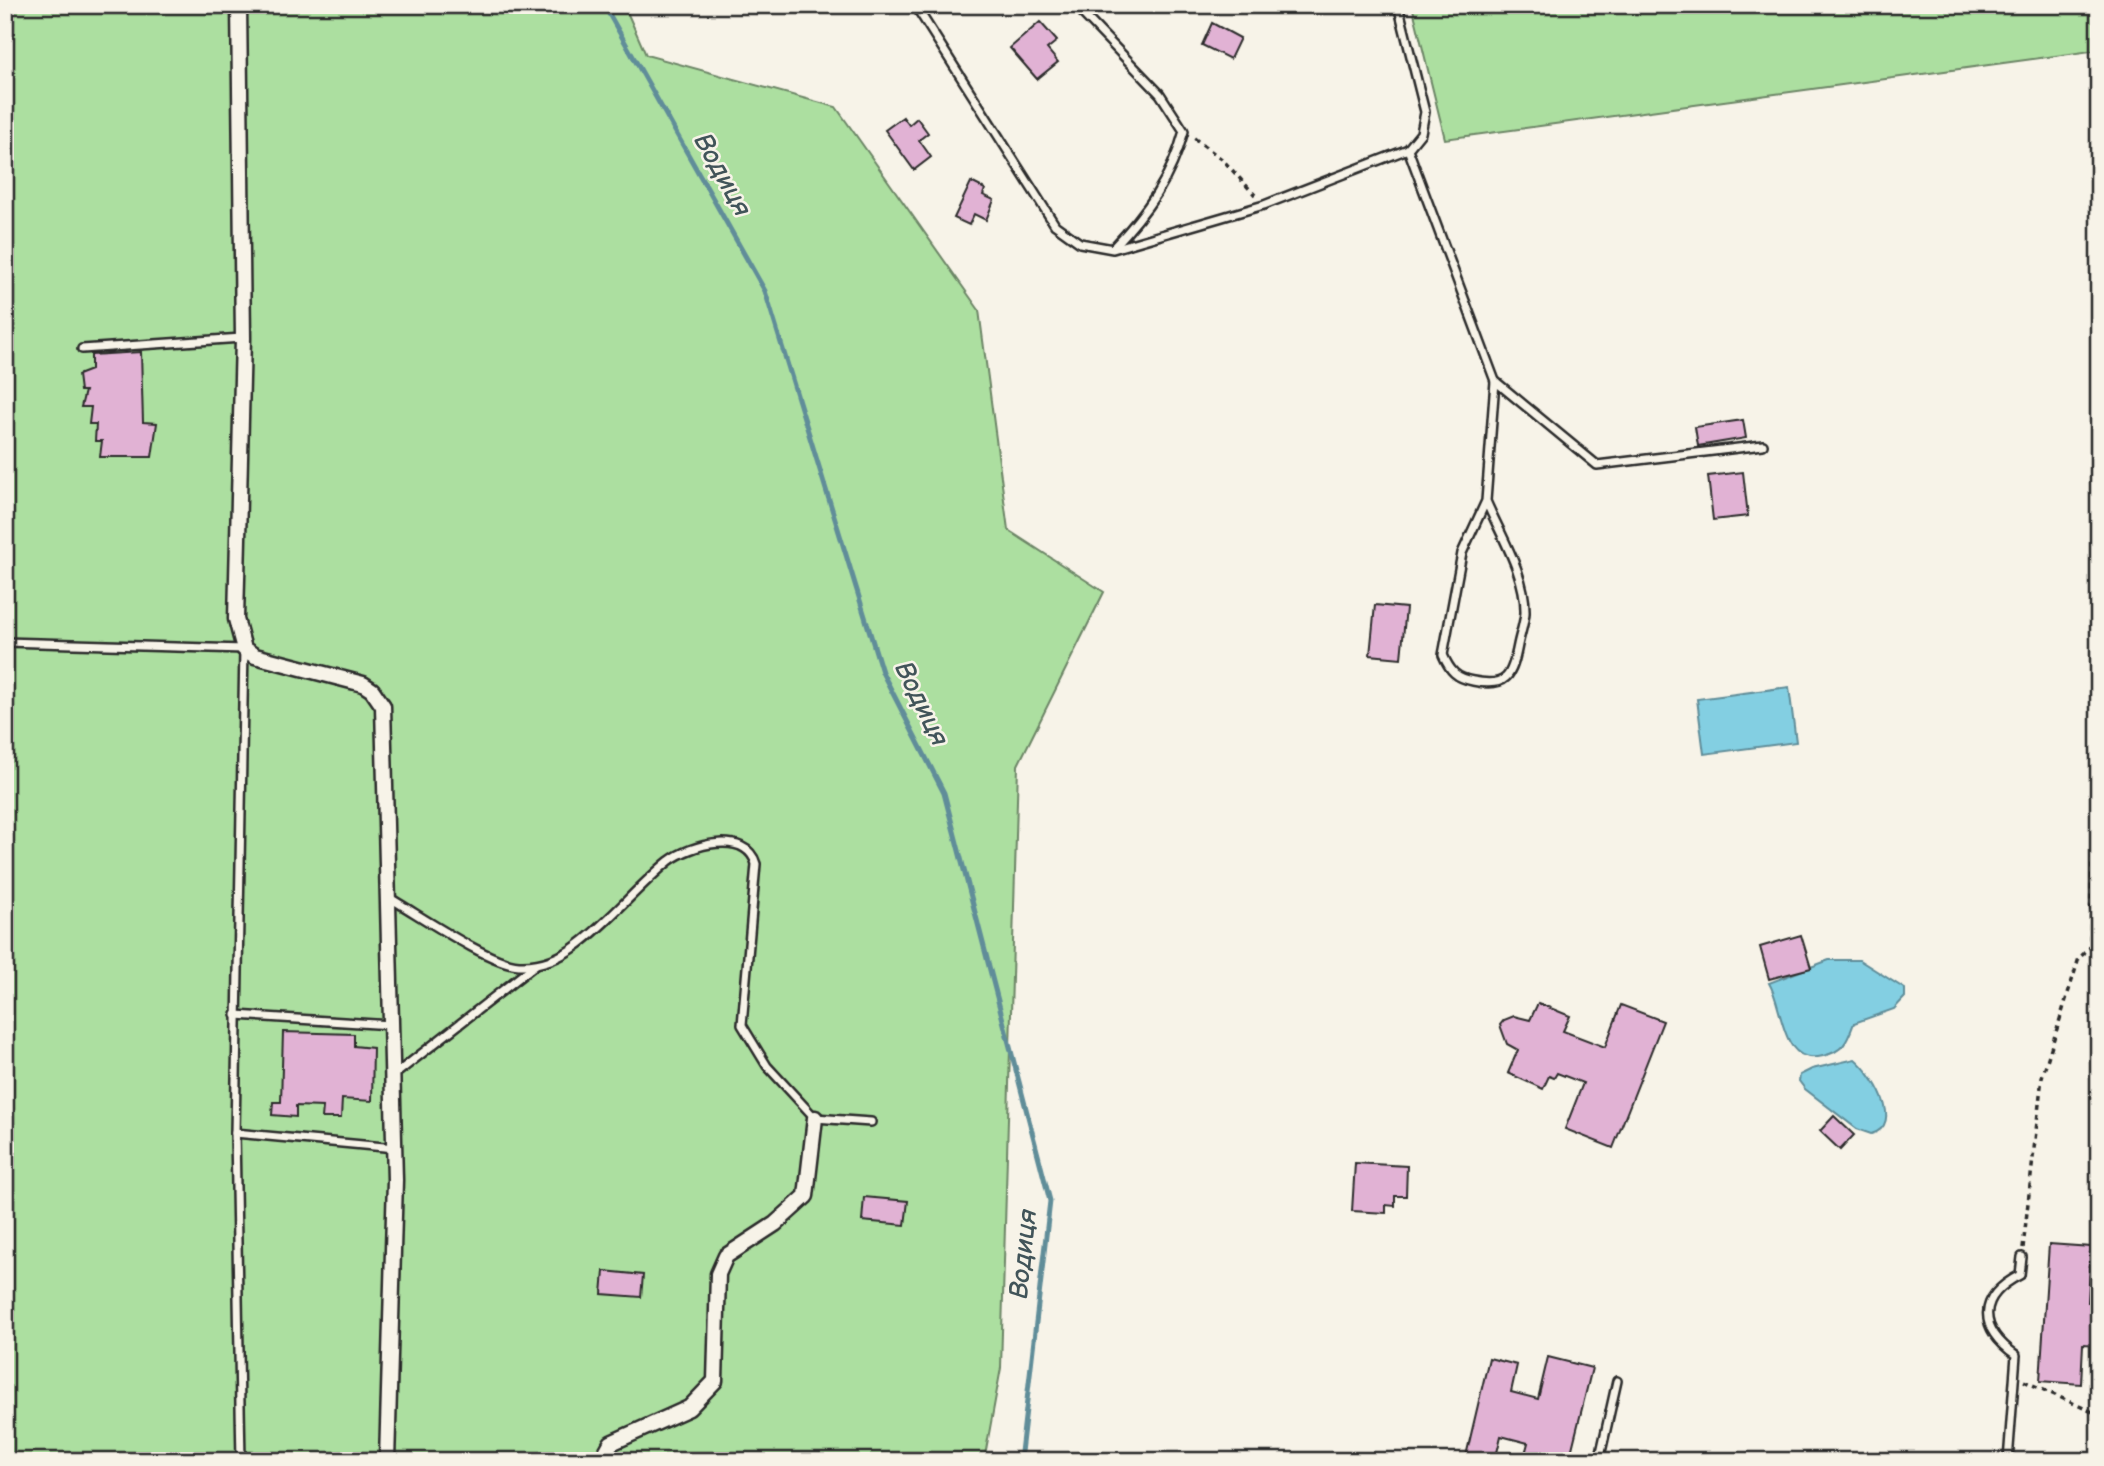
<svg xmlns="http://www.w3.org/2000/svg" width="2104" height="1466" font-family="'Balsamiq Sans',sans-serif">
  <rect width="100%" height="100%" fill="#f7f3e8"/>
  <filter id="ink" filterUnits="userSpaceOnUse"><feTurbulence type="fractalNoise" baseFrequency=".0143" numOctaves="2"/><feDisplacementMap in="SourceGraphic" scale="14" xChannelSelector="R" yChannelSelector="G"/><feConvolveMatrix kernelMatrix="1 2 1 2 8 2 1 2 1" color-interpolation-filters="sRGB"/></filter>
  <g filter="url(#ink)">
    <g fill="#acdfa0" stroke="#6c8566" stroke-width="2">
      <polygon points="5,5 624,5 646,55 836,107 979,310 1008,530 1104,592 1018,765 1001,1368 984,1461 5,1461"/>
      <polygon points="1412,5 2099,5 2099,50 1445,139"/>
    </g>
    <g fill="#83cfe2" stroke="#608d99" stroke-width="2">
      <polygon points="1789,687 1796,742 1704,754 1697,699"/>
      <path d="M1829,960h30l46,29v8l-11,12 -40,14c-7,19 -10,28 -31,33 -43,11 -39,-48 -54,-73z"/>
      <path d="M1855,1059c17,14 51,66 16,75l-14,-5 -52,-40 -6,-8 1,-6 12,-6z"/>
    </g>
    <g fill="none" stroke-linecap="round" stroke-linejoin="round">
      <polyline stroke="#608d99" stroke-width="5" points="604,5 765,291 882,672 944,793 1050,1201 1020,1461"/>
    </g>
    <g fill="#e1b2d4" stroke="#2b2b2b" stroke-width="2">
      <polygon points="1040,22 1057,41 1047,49 1058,62 1037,79 1010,48"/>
      <polygon points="1212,23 1240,38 1230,59 1202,45"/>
      <polygon points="903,117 909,125 917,118 928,133 919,140 931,157 914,170 885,130"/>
      <polygon points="971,182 985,189 983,195 994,200 986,220 974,214 969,225 954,218"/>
      <polygon points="141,352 143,422 157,423 152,457 100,457 102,441 95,441 96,424 89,424 91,407 81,407 85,391 80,391 78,375 91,370 91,355"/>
      <polygon points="1743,420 1746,438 1698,446 1695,427"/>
      <polygon points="1743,472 1748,516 1713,520 1708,476"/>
      <polygon points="1375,605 1406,608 1401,658 1370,655"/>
      <polygon points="1801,935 1811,968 1769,979 1760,947"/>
      <polygon points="1538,1003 1570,1016 1563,1031 1605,1047 1621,1005 1663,1021 1613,1148 1565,1129 1583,1083 1557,1073 1554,1078 1549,1076 1543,1089 1508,1073 1518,1050 1507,1044 1500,1025 1504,1020 1514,1016 1530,1020"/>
      <polygon points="283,1032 354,1034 354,1046 373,1048 372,1101 342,1099 341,1118 322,1118 323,1107 296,1106 296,1117 272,1115 273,1102 281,1102"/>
      <polygon points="1834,1116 1854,1135 1840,1150 1820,1131"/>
      <polygon points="1355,1163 1407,1166 1406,1196 1395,1196 1395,1206 1386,1205 1386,1213 1352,1211"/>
      <polygon points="864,1197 908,1201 905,1225 862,1221"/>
      <polygon points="2049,1244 2091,1247 2088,1302 2099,1302 2099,1345 2083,1344 2081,1384 2040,1381"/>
      <polygon points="604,1271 643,1275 641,1297 602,1294"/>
      <polygon points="1548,1357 1592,1368 1569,1461 1523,1461 1528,1443 1501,1436 1495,1461 1466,1456 1489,1358 1517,1365 1511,1392 1538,1399"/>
    </g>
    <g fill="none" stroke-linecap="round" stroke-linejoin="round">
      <defs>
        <g id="lane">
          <polyline points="915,5 1055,225 1080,243 1113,249 1264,205 1408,149 1421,133 1425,112 1398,5"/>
          <path d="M1084,15l76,79 24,37c-13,48 -37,81 -71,117"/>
          <polyline points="1408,149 1495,381 1597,465 1763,445"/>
          <polyline points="82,349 242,338"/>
          <path d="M1486,501c15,35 40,74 39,112 -1,11 -5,22 -7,32 -6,31 -11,43 -45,36 -17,-3 -23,-10 -30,-26l19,-102 24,-52 9,-120"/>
          <polyline points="5,642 244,649 235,1133 241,1461"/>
          <path d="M388,897c30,17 100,66 131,68 22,1 43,-8 60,-21 32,-24 58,-57 90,-83 21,-16 77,-32 87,3l-14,161 25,41 48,52 56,4"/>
          <polyline points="236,1015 391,1025"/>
          <polyline points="393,1076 535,965"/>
          <polyline points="235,1133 395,1148"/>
          <polyline points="1599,1461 1617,1381"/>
          <path d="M2008,1461l8,-106c-38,-27 -39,-58 4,-80l2,-18"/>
        </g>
        <g id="street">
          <polyline points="239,5 243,338 236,619 244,649 255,656 363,684 372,690 383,706 395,1180 387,1461"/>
          <polyline points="601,1461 611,1443 689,1408 715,1381 718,1274 726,1256 775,1224 806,1196 815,1118"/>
        </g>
      </defs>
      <use href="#lane" stroke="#2b2b2b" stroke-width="12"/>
      <use href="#street" stroke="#2b2b2b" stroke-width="19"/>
      <g stroke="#2b2b2b" stroke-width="3.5" stroke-dasharray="5 5" stroke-linecap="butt">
        <polyline points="1194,138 1223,160 1255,195"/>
        <polyline points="2023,1248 2042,1077 2079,958 2090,948 2092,862 2099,822"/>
        <polyline points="2024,1381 2099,1415"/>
      </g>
      <use href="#lane" stroke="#f7f3e8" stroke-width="7"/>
      <use href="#street" stroke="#f7f3e8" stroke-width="14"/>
    </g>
  </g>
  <g text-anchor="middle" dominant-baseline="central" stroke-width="5" stroke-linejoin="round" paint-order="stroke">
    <g font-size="26" font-style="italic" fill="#415459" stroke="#f7f3e8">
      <text transform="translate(722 175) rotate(61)">Водиця</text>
      <text transform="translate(921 704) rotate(64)">Водиця</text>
      <text transform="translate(1024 1254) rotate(-84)">Водиця</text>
    </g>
  </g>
  <rect width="2104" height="1466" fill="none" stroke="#f7f3e8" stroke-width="28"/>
  <rect x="14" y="14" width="2076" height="1438" fill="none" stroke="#2b2b2b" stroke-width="2.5" filter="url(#ink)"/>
</svg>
